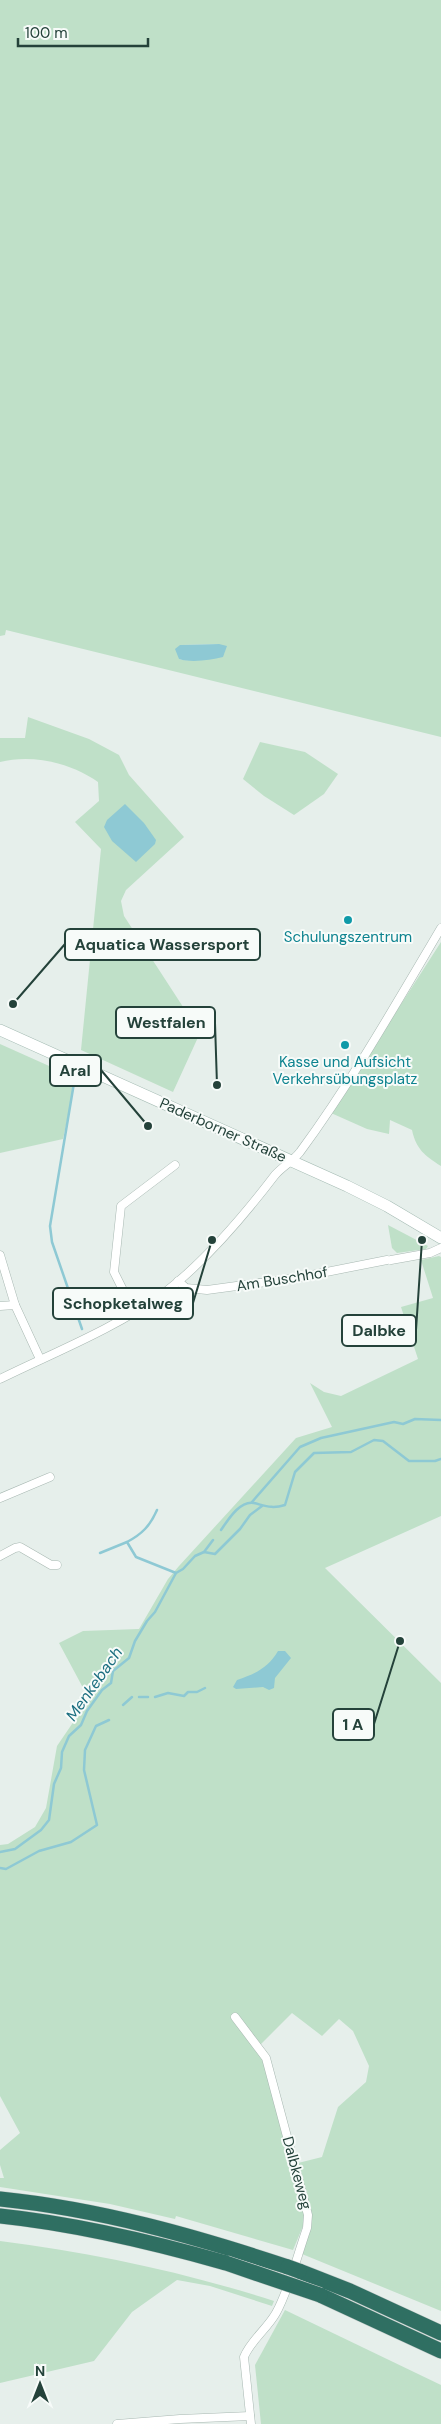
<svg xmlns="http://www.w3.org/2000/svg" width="441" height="2424" font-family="'DM Sans',sans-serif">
  <rect width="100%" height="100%" fill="#e6efeb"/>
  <g fill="#bfe0c8" fill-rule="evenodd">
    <path d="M0,0h441v737l-435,-107 -1,5 -5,1zM219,644c-13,9 -24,20 -40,15l1,-14z"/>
    <path d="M28,717l61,22 30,16 10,20 55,62 -58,53 -5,11 3,15 76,117 -27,59 -92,-42 20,-201 -26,-27 24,-21 -1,-19c-27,-19 -65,-28 -98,-20v-24h25z"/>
    <polygon points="260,742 305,752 338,774 324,794 294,815 264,796 243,779"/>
    <path d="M441,942v224c-16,-10 -25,-17 -29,-36l-22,-10 -1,14 -22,-5 -36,-16z"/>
    <polygon points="0,1044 76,1078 63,1139 0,1153"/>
    <polygon points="388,1225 428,1246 426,1249 397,1253 392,1248"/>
    <polygon points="439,1256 441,1257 441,1516 325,1568 441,1683 441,2311 302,2254 311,2229 312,2214 298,2163 322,2157 338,2107 366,2082 369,2066 353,2031 339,2019 322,2036 292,2013 260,2045 304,2214 303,2226 293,2250 176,2216 175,2219 110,2204 0,2187 0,2178 4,2178 0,2165 0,2150 20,2133 0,2096 0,1845 8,1844 35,1827 46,1808 57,1746 89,1699 59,1643 83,1631 139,1629 168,1579 179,1566 296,1438 332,1427 310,1383 324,1392 341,1396 418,1359 401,1307 433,1298 421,1260"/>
    <path d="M0,2241c93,12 184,31 274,60l-2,5 -62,-20 -33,-6 -45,32 -38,49 -94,22z"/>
    <polygon points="285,2310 441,2385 441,2424 261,2424 255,2365"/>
  </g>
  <g fill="#8ec9d4">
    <path d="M219,644l8,2 -4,11c-13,3 -31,6 -44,2l-4,-10 5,-4z"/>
    <polygon points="125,804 144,823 156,840 155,844 136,862 112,841 104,827 107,820"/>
    <path d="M278,1651h7l6,7 -16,20 -1,10 -5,2 -6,-3 -27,2 -3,-2 4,-7c18,-6 31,-12 41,-29z"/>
  </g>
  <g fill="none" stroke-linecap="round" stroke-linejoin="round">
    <g stroke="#8ec9d4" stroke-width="2.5">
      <polyline points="75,1077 50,1226 52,1242 82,1329"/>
      <polyline points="252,1502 300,1447 321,1438 394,1422 403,1424 415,1419 441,1420"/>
      <path d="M157,1510c-7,16 -15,24 -30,32l9,15 40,16"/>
      <path d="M221,1530c7,-10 19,-30 33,-27 12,3 18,6 31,2l10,-33 19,-19 37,-1 23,-12 9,1 26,20h26l6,-2"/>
      <polyline points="204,1552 215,1554 240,1529 250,1515 262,1506"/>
      <polyline points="100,1553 127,1542"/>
      <polyline points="139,1697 148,1697"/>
      <polyline points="155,1697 168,1693 184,1696 188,1692 197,1692 205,1688"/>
      <polyline points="123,1705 132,1697"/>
      <polyline points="0,1852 15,1849 41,1830 49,1820 54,1784 61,1768 62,1752 69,1736 81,1725 87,1711 102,1690 111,1683 113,1671 129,1658 135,1641 147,1621 155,1612 176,1573 183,1569 195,1556 204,1552 213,1540"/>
      <polyline points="0,1868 6,1869 39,1851 71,1842 97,1825 84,1770 85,1750 96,1726 109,1720"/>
    </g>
    <defs>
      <g id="street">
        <polyline points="0,1255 15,1305 40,1359"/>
        <polyline points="391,1260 430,1253 441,1248"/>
        <polyline points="178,1281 186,1288 207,1290 296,1278 387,1260"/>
        <polyline points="0,1306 15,1305"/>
        <polyline points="134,1312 114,1272 121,1206 175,1165"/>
        <path d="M0,1379c55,-27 114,-50 164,-86 42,-32 79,-76 111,-118 8,-9 18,-14 25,-23 52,-71 96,-148 141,-224"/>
        <polyline points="0,1498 50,1477"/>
        <polyline points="0,1556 15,1548 20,1547 51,1565 57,1565"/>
        <path d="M235,2017l31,41 42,157 -1,13c-9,25 -18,62 -31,85 -9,16 -25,27 -32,44l7,67"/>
        <polyline points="117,2424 180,2419 250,2416"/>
      </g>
      <polyline id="secondary" points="0,1030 347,1186 387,1206 441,1238"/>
      <g id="highway">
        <path d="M0,2199c99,10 194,37 288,68"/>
        <path d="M0,2216c77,8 152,26 226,47"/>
        <polyline points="299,2271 350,2291 441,2333"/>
        <polyline points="320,2295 441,2351"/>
      </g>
    </defs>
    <use href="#street" stroke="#a8b8b2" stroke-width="9"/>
    <use href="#secondary" stroke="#a4bbb3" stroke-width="12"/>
    <use href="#highway" stroke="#c2cac8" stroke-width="16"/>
    <use href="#street" stroke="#fff" stroke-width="8"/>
    <use href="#secondary" stroke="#fff" stroke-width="11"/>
    <use href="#highway" stroke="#2f6f62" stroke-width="15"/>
    <defs>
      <g id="highway-bridge">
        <polyline points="226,2263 320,2295"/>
        <polyline points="288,2267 299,2271"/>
      </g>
    </defs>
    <use href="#highway-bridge" stroke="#c2cac8" stroke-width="16" stroke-linecap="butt"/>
    <use href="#highway-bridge" stroke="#2f6f62" stroke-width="15"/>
  </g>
  <g fill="#0f9aa8" stroke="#f7fbf9" stroke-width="2">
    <circle cx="348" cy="920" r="5"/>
    <circle cx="345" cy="1045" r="5"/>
  </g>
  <g text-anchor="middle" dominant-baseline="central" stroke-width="4" stroke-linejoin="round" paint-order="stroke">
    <g font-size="15" fill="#0d838f" stroke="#f7fbf9">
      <text x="348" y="937">Schulungszentrum</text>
      <text x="345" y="1062">Kasse und Aufsicht<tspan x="345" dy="17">Verkehrsübungsplatz</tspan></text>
    </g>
    <g font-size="15" fill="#24423a" stroke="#f7fbf9">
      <text transform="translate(223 1130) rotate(24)">Paderborner Straße</text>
      <text transform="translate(282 1279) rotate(-9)">Am Buschhof</text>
      <text transform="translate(297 2173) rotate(75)">Dalbkeweg</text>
    </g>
    <g font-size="16" font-style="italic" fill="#1c6f80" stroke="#f7fbf9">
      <text transform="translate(94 1684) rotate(-55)">Menkebach</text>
    </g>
  </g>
  <path fill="none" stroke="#24423a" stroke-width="2" d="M13 1004L65 944M217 1085L215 1023M148 1126L101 1070M212 1240L193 1303M422 1240L416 1330M400 1641L374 1724"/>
  <g fill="#24423a" stroke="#f7fbf9" stroke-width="2">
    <circle cx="13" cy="1004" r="5"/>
    <circle cx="217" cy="1085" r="5"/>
    <circle cx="148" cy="1126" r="5"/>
    <circle cx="212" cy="1240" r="5"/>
    <circle cx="422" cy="1240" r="5"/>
    <circle cx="400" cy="1641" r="5"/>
  </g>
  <g fill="#f7fbf9" stroke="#24423a" stroke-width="2">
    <rect x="65" y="929" width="195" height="31" rx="5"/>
    <rect x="116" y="1007" width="99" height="31" rx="5"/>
    <rect x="50" y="1055" width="51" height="31" rx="5"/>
    <rect x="53" y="1288" width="140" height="31" rx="5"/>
    <rect x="342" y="1315" width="74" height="31" rx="5"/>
    <rect x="333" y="1709" width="41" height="31" rx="5"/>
  </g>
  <g font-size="16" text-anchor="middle" font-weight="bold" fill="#24423a">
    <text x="162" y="950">Aquatica Wassersport</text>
    <text x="166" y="1028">Westfalen</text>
    <text x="75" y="1076">Aral</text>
    <text x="123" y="1309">Schopketalweg</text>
    <text x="379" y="1336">Dalbke</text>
    <text x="353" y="1730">1 A</text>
  </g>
  <g transform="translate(40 2384)" stroke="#f7fbf9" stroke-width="4" paint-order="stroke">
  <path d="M0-4L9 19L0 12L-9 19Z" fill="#24423a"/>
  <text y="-8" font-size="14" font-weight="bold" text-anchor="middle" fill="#24423a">N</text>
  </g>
  <path d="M18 38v8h130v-8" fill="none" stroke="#24423a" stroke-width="2.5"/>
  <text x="25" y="38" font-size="15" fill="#24423a" stroke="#f7fbf9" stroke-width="4" paint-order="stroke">100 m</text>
</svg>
